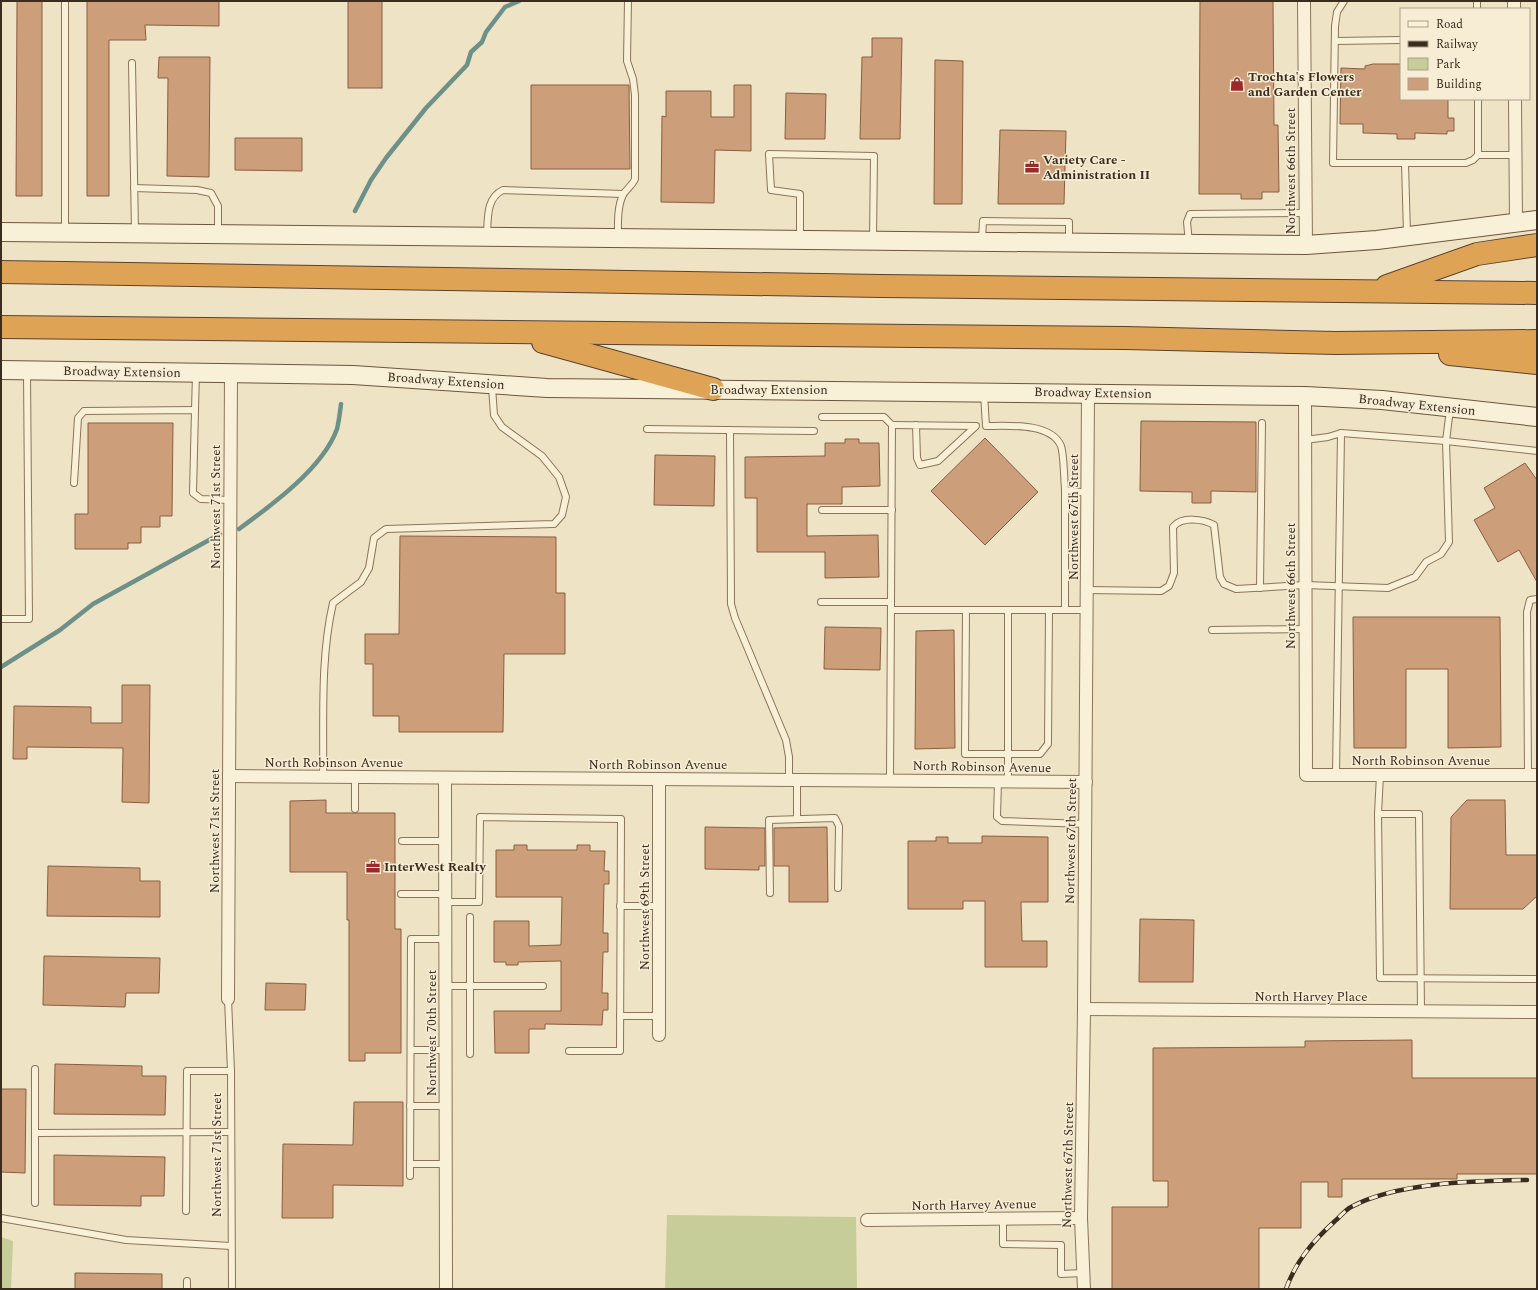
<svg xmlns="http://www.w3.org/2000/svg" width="1538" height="1290" font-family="Spectral,serif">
  <rect width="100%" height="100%" fill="#efe3c5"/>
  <g fill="#c6cd98">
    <polygon points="667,1215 856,1217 857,1289 665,1289"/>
    <polygon points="1,1237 13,1241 11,1289 1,1289"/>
  </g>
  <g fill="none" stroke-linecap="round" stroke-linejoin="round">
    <g stroke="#6d9188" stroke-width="4.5">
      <polyline points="355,211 371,180 386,158 426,108 467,65 471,52 482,42 486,32 505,7 519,1"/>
      <path d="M239,529c33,-24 84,-61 98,-100 2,-8 3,-17 4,-25"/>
      <polyline points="1,667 60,630 93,604 220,534"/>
    </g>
  </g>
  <g fill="#cd9e7a" stroke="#895e40">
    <polygon points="17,1 42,1 42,196 16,196"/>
    <polygon points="87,1 219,1 219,26 145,25 146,40 109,40 109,196 87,196"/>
    <rect x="348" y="1" width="34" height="87"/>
    <polygon points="1200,1 1273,1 1274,125 1278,125 1279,192 1262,192 1262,199 1241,199 1241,194 1199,194"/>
    <polygon points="872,38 902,38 900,139 860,139 862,57 872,57"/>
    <polygon points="159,57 210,57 209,177 167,176 168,78 158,78"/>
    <polygon points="935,60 963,61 962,204 934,204"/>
    <polygon points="1373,64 1401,64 1401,99 1448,99 1448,118 1454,118 1454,131 1447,131 1447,134 1415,133 1415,139 1397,139 1397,134 1363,133 1363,124 1340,124 1341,68 1365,69 1365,66"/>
    <polygon points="531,85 629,85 630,169 531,169"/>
    <polygon points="734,85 751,85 751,151 715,150 714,203 661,202 662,116 666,117 666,91 711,91 711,117 734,117"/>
    <polygon points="786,93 826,94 825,139 785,139"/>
    <polygon points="1000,130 1066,131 1064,204 998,204"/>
    <polygon points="235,138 302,138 302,171 235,170"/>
    <polygon points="1141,421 1256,422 1256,492 1211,491 1211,503 1192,503 1192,492 1140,491"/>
    <polygon points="88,423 173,423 172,516 160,516 160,527 141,527 141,543 128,543 128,549 75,549 75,514 88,514"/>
    <polygon points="985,438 1038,492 985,545 931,491"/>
    <polygon points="845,439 859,439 859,443 879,443 880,486 842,487 842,504 807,504 807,536 878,535 879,577 825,578 825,552 757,552 757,498 745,498 745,457 825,456 825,443 845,443"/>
    <polygon points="655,455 715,456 714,506 654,505"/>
    <polygon points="1525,463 1537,480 1537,582 1519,550 1498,562 1474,520 1495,508 1484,488"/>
    <polygon points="400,536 556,537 556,593 565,593 565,654 504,654 503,732 399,732 399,716 373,716 373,664 365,664 365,634 399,634"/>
    <polygon points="1353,617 1500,617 1501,747 1448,748 1448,669 1406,669 1406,748 1354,748"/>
    <polygon points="825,627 881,628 880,670 824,669"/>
    <polygon points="954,630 955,748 915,749 916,631"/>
    <polygon points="122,685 150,685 149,803 122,802 123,748 27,747 27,759 13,759 14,706 91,707 91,723 122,723"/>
    <polygon points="326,800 326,813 395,813 395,929 401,929 401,1053 365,1053 365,1061 349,1061 349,920 347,920 347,872 290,872 290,801"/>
    <polygon points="1467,800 1505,800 1506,855 1537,855 1537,896 1523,909 1450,909 1451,817"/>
    <polygon points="705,827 765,828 765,866 759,866 759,870 705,869"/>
    <polygon points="827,827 828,902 789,902 789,866 774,866 774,828"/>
    <polygon points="982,836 1048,837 1048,902 1021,902 1022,941 1047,941 1047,967 985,967 985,901 963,901 963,909 908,909 908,841 936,841 936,837 948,837 948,843 982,843"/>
    <polygon points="514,845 527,845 527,850 577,850 577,845 590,845 590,851 605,851 604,871 609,871 609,884 604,884 603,933 608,933 608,952 603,952 602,993 608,993 608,1010 603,1010 602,1025 545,1024 545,1029 529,1029 529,1053 495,1053 494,1011 561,1011 561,961 518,962 518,965 506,965 506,962 494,962 494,921 529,921 529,946 561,945 562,897 496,897 496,850 514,850"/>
    <polygon points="48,866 140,868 140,881 160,881 160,917 47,916"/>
    <polygon points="1140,919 1194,920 1193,982 1139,982"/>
    <polygon points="44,956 160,958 159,993 126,993 125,1007 43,1005"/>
    <polygon points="266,983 306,984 305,1010 265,1010"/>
    <polygon points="1412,1040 1412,1078 1537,1078 1537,1174 1457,1174 1457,1179 1342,1179 1342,1197 1328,1197 1328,1182 1301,1182 1301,1228 1259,1228 1259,1289 1112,1289 1112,1207 1168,1207 1168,1181 1153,1181 1153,1048 1305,1047 1305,1041"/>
    <polygon points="55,1064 142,1066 142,1076 166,1076 165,1115 54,1114"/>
    <polygon points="1,1089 26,1089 25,1173 1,1172"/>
    <polygon points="354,1102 403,1102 403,1186 333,1185 333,1218 282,1218 283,1144 353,1145"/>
    <polygon points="54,1155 165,1157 164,1196 141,1196 141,1206 54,1205"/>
    <polygon points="75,1273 162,1274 162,1289 75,1289"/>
  </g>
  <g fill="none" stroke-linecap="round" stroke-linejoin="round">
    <defs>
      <g id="service">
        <polyline points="1344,1 1337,12 1335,26 1333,163 1466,163 1473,160 1478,155 1478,99"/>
        <polyline points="1477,1 1477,9"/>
        <polyline points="1335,41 1401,40"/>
        <polyline points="132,63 135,232"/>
        <polyline points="1478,155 1515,155"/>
        <polyline points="1405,163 1407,235"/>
        <polyline points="134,188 197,190 211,193 218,206 218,232"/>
        <polyline points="65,231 65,1"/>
        <path d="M487,235c1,-17 -1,-37 16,-45l120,4"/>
        <path d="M618,237c0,-13 -1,-30 5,-42 3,-6 9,-9 12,-16v-84l-2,-16 -6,-18 1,-60"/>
        <polyline points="800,238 800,194 771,190 769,154 874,156 873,239"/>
        <polyline points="982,240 983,221 1069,222 1069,242"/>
        <polyline points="1189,243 1187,222 1190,214 1305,213"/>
        <path d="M984,394l2,32c21,0 65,-4 75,20 3,9 3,33 4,44l23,3"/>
        <polyline points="195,410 196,373"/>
        <polyline points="822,417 884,417 892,425 890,780"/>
        <polyline points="892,425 976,426 938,461 920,465 917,458 916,425"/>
        <polyline points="647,429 814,431"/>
        <polyline points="730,430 731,604 735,618 786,740 789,757 789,779"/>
        <polyline points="1305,440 1328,437 1341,433 1446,441 1537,451"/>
        <polyline points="74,483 78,418 84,411 195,410 193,493 201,499 230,500"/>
        <polyline points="1065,490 1065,610"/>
        <polyline points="822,510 892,510"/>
        <polyline points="1260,588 1262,423"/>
        <path d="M1087,590l74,1 8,-5 5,-13 -1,-46c9,-11 30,-8 41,-2l6,52 4,7 12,5 69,-4 83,3 27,-11 11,-15 15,-8 8,-12 -3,-101 4,-32"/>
        <polyline points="821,602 891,602"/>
        <polyline points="891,610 1087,610"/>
        <polyline points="966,610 965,754 1040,754 1048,744 1049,610"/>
        <polyline points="1,619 29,619 27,372"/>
        <polyline points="1212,630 1305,629"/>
        <polyline points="1336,775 1341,433"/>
        <polyline points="1380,775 1378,814 1380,978 1537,979"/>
        <polyline points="1528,775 1527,612 1530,600 1537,599"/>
        <path d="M323,777c1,-57 -3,-118 10,-174l28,-21 8,-14 5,-30 12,-9 168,-5 8,-9 4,-18 -7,-20 -17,-21 -40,-29 -8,-12 -2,-28"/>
        <polyline points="797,779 797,819"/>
        <polyline points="998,781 997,817 1002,821 1085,824"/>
        <polyline points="1008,781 1008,610"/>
        <polyline points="355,809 355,777"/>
        <polyline points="1378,814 1419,814 1421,1011"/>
        <polyline points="402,841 445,841"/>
        <polyline points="770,893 769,820 835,818 839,826 838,888"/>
        <polyline points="401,894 446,894"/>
        <polyline points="446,902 479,902 480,817 621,819 620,1051 569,1051"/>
        <polyline points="620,906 659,906"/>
        <polyline points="446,986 543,986"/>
        <polyline points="228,999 231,1071 232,1289"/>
        <polyline points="620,1016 659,1016"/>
        <polyline points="411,1050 446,1050"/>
        <polyline points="470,1054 470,917"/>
        <polyline points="35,1069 35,1203"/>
        <polyline points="410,1106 446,1106"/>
        <polyline points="35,1133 231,1132"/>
        <polyline points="410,1164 446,1164"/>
        <polyline points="410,1176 411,939 446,939"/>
        <polyline points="186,1211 187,1071 231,1071"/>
        <polyline points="1,1218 126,1240 231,1246"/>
        <polyline points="1003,1218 1003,1244 1061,1245 1061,1274 1083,1273"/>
        <polyline points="187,1289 187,1281"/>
      </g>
      <g id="minor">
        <polyline points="1304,1 1306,245"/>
        <polyline points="1514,1 1514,9"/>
        <polyline points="1515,99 1516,222"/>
        <polyline points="1305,396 1306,775 1537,775"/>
        <polyline points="229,776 1086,782"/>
        <polyline points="445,778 446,1289"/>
        <polyline points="659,779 659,1035"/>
        <polyline points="228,999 231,373"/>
        <polyline points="1084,1009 1537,1012"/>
        <polyline points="867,1220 1081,1218"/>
        <polyline points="1084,1289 1081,1218 1084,1009 1088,393"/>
      </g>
      <g id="secondary">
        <polyline points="1,232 1306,245 1377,240 1537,220"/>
        <polyline points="1,370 353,375 547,388 1305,396 1382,400 1537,417"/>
      </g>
      <g id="motorway">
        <polyline points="1,272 881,286 1537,293"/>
        <polyline points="1387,286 1477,254 1537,245"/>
        <polyline points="1,327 1125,338 1336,343 1537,341"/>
        <polyline points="543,342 713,389"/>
        <polyline points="1450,354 1537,363"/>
      </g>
    </defs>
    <use href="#service" stroke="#8a745b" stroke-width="8"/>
    <use href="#minor" stroke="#8a745b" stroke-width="14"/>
    <use href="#secondary" stroke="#6c553e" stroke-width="20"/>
    <use href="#motorway" stroke="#58422f" stroke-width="24"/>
    <use href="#service" stroke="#f9f0d8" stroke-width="6"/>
    <use href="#minor" stroke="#f9f0d8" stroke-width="12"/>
    <use href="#secondary" stroke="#f9f0d8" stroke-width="18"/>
    <use href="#motorway" stroke="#dea355" stroke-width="22"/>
    <defs>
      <path id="rail" d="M1286,1289c10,-28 27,-48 49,-68 5,-4 10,-11 16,-14 46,-25 124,-26 176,-27"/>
    </defs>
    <use href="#rail" stroke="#3a2c1f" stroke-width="4.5"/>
    <use href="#rail" stroke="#f6edd4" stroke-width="3" stroke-dasharray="9" stroke-linecap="butt"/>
  </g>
  <defs>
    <symbol id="shop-bare" viewBox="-9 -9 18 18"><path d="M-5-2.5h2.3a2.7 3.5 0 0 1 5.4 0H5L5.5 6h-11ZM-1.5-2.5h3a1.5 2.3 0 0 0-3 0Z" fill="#9a2a2a" stroke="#f6edd4" stroke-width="2.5" paint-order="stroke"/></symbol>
    <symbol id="office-bare" viewBox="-9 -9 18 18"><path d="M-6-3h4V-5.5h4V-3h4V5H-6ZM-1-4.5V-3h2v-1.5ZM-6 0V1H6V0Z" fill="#9a2a2a" stroke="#f6edd4" stroke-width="2.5" paint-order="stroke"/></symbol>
  </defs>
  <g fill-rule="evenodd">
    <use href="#shop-bare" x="1227" y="74" width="20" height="20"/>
    <use href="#office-bare" x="1022" y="157" width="20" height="20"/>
    <use href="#office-bare" x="363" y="857" width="20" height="20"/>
  </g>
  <g text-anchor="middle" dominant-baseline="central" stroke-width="3" stroke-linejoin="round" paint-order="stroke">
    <g font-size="13" font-weight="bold" fill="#3a2c1f" stroke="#f6edd4" text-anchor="start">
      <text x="1248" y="77">Trochta's Flowers<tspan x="1248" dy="15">and Garden Center</tspan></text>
      <text x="1043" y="160">Variety Care -<tspan x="1043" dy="15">Administration II</tspan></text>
      <text x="384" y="867">InterWest Realty</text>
    </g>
    <g font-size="13" fill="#3a2c1f" stroke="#f6edd4">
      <text transform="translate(1291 171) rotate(-90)">Northwest 66th Street</text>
      <text transform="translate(122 372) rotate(1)">Broadway Extension</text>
      <text transform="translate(446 381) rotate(4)">Broadway Extension</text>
      <text x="769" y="390">Broadway Extension</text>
      <text transform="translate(1093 393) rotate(1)">Broadway Extension</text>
      <text transform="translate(1417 405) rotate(6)">Broadway Extension</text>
      <text transform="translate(216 507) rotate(-90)">Northwest 71st Street</text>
      <text transform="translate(1074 517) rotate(-90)">Northwest 67th Street</text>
      <text transform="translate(1291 586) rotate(-90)">Northwest 66th Street</text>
      <text x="1421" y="761">North Robinson Avenue</text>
      <text x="334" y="763">North Robinson Avenue</text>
      <text x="658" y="765">North Robinson Avenue</text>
      <text transform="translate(982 767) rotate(1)">North Robinson Avenue</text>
      <text transform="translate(215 831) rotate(-90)">Northwest 71st Street</text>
      <text transform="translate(1071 841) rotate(-89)">Northwest 67th Street</text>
      <text transform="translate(645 907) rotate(-90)">Northwest 69th Street</text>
      <text x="1311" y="997">North Harvey Place</text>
      <text transform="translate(432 1033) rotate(-90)">Northwest 70th Street</text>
      <text transform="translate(217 1155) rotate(-90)">Northwest 71st Street</text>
      <text transform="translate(1068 1165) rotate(-89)">Northwest 67th Street</text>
      <text transform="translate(974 1205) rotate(-1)">North Harvey Avenue</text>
    </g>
  </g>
  <rect width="1538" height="1290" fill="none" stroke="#3a2c1f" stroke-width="4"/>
  <rect x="1400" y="8" width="130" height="92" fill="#f6edd4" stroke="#aba08c"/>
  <rect x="1408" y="21" width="20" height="6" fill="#f9f0d8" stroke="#aba08c"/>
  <text x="1436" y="28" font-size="12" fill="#3a2c1f">Road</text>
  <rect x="1408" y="41" width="20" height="6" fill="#3a2c1f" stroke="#aba08c"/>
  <text x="1436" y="48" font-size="12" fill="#3a2c1f">Railway</text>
  <rect x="1408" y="58" width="20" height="12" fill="#c6cd98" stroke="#aba08c"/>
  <text x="1436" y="68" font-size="12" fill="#3a2c1f">Park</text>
  <rect x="1408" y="78" width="20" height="12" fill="#cd9e7a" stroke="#aba08c"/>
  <text x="1436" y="88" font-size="12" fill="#3a2c1f">Building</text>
</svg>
